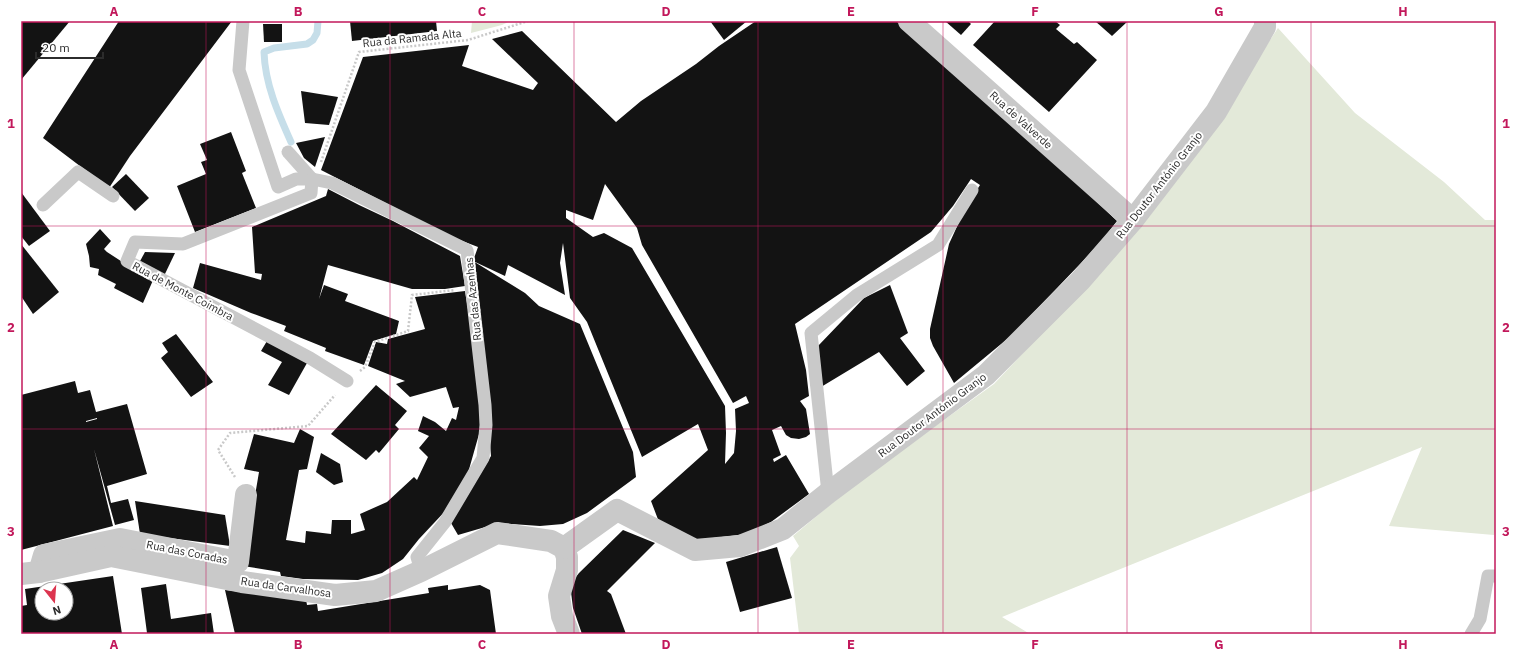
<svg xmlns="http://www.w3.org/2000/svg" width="1517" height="655" font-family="'IBM Plex Sans',sans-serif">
  <rect width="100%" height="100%" fill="#fff"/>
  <g fill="#e3e9d9">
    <polygon points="472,21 510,21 502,25 471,33"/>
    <polygon points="1278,28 1355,113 1444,182 1485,220 1496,220 1496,527 1494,535 1389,526 1422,447 1002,617 1030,634 799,634 790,558 799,546 793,536 856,483 994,384 1121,249 1205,138"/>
  </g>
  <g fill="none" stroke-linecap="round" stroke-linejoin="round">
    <path stroke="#c6dee9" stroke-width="7" d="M291,142c-13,-29 -26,-58 -27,-90l10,-4 33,-4 6,-4 4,-7 1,-12"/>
  </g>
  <g fill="#131313" fill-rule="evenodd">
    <polygon points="21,21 70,21 21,80"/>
    <polygon points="119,21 232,21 130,156 109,188 43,138"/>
    <polygon points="350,21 436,21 437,31 352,41"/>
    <polygon points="710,21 747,21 724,40"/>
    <path d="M756,21h140l183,164 38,36 -13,17 -22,24 -70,73 -58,48 -21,-37 -3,-8v-9l19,-85 16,-35 15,-24 -9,-6 -18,27 -22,26 -136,92 11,46 3,26 -9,5 6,8 4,25 -4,3 -7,2 -8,-1 -5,-3 -5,-9 -9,4 9,25 -8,4 1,3 12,-7 23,39 -38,28 -24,12 -51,6 -37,-18 -8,-21 57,-51 -10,-26 -56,33 -55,-135 -17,-24 -7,-55 -3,20 5,32 -57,-30 -3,11 -32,-15 5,-14 -26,-10 -131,-67 42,-113 106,-12 -7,21 71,24 5,-7 -46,-44 30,-8 94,91 25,-21 55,-37 23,-18zM605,184l32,44 5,17 91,158 13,-7 3,7 -14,6 1,22 -2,22 -9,11 1,-31 -1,-27 -93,-158 -28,-15 -11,4 -27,-19v-8l27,10z"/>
    <polygon points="945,21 968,21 971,24 961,35"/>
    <polygon points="995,21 1055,21 1060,25 1056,29 1074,44 1077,42 1097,60 1049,112 973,45"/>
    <polygon points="1095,21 1128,21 1112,36"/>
    <polygon points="263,24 282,24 282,42 264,42"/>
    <polygon points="301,91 338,97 329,125 305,123"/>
    <polygon points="231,132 246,171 242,173 256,208 195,232 177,186 206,174 201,162 207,160 200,144"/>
    <polygon points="325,137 315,167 304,158 296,143"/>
    <polygon points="126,174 149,198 135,211 112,187"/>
    <polygon points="328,189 359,205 393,221 460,256 465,286 445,289 412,289 328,265 319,299 324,285 348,294 345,301 399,321 396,334 373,341 364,365 325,351 326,348 284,331 286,326 251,313 193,288 200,263 261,280 262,274 255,273 252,227 326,196"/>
    <polygon points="21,192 50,231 29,246 21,236"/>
    <polygon points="100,229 111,241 104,249 107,252 127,265 154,278 143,303 114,288 116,284 98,275 99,269 90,267 89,256 86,244"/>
    <polygon points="21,244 59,292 33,314 21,296"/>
    <polygon points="145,252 175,253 164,276 139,263"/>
    <polygon points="473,261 525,293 539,306 580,324 633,452 636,477 587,513 563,524 540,526 499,523 458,535 451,523 491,456 480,322"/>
    <polygon points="890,285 908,333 900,338 925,371 907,386 879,352 821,387 818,346 864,298"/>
    <polygon points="465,291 477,364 481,427 468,473 449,507 419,539 403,559 382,573 358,580 303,579 281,576 280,572 243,566 259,472 244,469 254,434 294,443 300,429 314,437 307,469 299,470 286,540 305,543 306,531 331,534 332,520 351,520 351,534 365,530 360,514 387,502 414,477 417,480 428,457 419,448 429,436 418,431 423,416 435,422 446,431 452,418 456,420 459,407 453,408 446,387 410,397 396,384 405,381 368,366 376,342 387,344 388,339 425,329 415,297"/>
    <polygon points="176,334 213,382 191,397 161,358 168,352 162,343"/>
    <polygon points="267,341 307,363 289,395 268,385 282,362 261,351"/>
    <path d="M75,381l3,12 12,-3 6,22 31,-8 20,70 -40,12 4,17 17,-4 6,21 -19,5 -21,-76 19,77 -92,24v-155zM97,418v1l-11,3v-1z"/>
    <polygon points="376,385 407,411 395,425 399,429 379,453 376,450 366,460 331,434"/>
    <polygon points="321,453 340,464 343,482 334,485 316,472"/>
    <polygon points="135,501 225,515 230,546 140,534"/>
    <polygon points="623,530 655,543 607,591 611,594 626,634 582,634 573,608 571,592 572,582 579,573"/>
    <polygon points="777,547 792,598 740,612 726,562"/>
    <path d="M113,576l9,58h-101v-28l6,-1 -2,-16zM42,589h24v24h-24z"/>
    <polygon points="166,584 171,619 211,613 214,634 143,634 147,633 141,588"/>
    <polygon points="448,585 448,590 480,585 490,590 496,634 235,634 225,590 306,599 307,605 317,604 318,611 429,593 428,588"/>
  </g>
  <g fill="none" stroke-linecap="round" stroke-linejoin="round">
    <g stroke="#c9c9c9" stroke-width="2.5" stroke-dasharray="2 2" stroke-linecap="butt">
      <polyline points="321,162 359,52 468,40 528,21"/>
      <polyline points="360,371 365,367 375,342 408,331 412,295 455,290"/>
      <polyline points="235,477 218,450 230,433 308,426 335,395"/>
    </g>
    <g stroke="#c9c9c9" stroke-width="13">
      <polyline points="243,21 239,70 278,187 296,179 312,179 332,183 467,250 485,405 486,425 483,458 445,522 417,557 421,571"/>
      <polyline points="288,152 312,179"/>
      <polyline points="312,179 311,193 183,244 135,242 127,261 310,358 347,381"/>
      <polyline points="43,205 78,172 113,196"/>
      <polyline points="828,493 811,333 857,295 938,245 972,190"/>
      <polyline points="1471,634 1480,619 1488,576 1496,576"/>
    </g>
    <g stroke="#c9c9c9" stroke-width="22">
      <polyline points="909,21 1133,220"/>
      <polyline points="564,548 617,510 695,550 740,546 783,529 828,493 986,375 1080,281 1133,220 1216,112 1265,27 1265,21"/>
      <polyline points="564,548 567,557 567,570 559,596 562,616 569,634"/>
      <polyline points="39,572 44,555 120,539 238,562 246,495"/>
      <polyline points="21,574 39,572 111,556 242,582 335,595 376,591 421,571 497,533 551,541 564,548"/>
    </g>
  </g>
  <path fill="none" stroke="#c2185b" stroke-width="1" stroke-opacity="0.55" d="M206,21v613M390,21v613M574,21v613M758,21v613M943,21v613M1127,21v613M1311,21v613M21,226h1475M21,429h1475"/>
  <g text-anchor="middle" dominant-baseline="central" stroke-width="4" stroke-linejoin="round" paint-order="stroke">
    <g font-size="11" fill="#2c2c2c" stroke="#fff">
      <text transform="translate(412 38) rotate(-6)">Rua da Ramada Alta</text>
      <text transform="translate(1021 120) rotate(42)">Rua de Valverde</text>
      <text transform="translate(1159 185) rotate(-52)">Rua Doutor António Granjo</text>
      <text transform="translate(183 291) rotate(28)">Rua de Monte Coimbra</text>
      <text transform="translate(473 299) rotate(-96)">Rua das Azenhas</text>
      <text transform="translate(932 415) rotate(-37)">Rua Doutor António Granjo</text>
      <text transform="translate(187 552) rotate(11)">Rua das Coradas</text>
      <text transform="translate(286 587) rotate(8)">Rua da Carvalhosa</text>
    </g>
  </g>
  <rect width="1517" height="655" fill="none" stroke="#ffffff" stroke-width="44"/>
  <g transform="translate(54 601) rotate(163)"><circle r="19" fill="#ffffff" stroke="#ababab"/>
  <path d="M0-3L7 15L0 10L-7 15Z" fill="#dc344f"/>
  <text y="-6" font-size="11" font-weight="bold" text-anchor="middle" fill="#2c2c2c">N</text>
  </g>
  <path d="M36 52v6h67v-6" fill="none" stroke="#2c2c2c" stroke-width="2"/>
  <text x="42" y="52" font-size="12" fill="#2c2c2c" stroke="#ffffff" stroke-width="3" paint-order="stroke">20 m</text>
  <rect x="22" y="22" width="1473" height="611" fill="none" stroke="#c2185b" stroke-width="1.5"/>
  <g font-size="13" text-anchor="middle" font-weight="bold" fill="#c2185b">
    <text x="114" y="16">A</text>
    <text x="298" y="16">B</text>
    <text x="482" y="16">C</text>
    <text x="666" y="16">D</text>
    <text x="851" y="16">E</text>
    <text x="1035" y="16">F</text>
    <text x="1219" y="16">G</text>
    <text x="1403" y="16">H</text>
    <text x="11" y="128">1</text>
    <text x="1506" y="128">1</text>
    <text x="11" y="332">2</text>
    <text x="1506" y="332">2</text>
    <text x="11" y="536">3</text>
    <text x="1506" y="536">3</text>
    <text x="114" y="649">A</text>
    <text x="298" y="649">B</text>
    <text x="482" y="649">C</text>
    <text x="666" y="649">D</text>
    <text x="851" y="649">E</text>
    <text x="1035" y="649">F</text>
    <text x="1219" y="649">G</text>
    <text x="1403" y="649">H</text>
  </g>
</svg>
